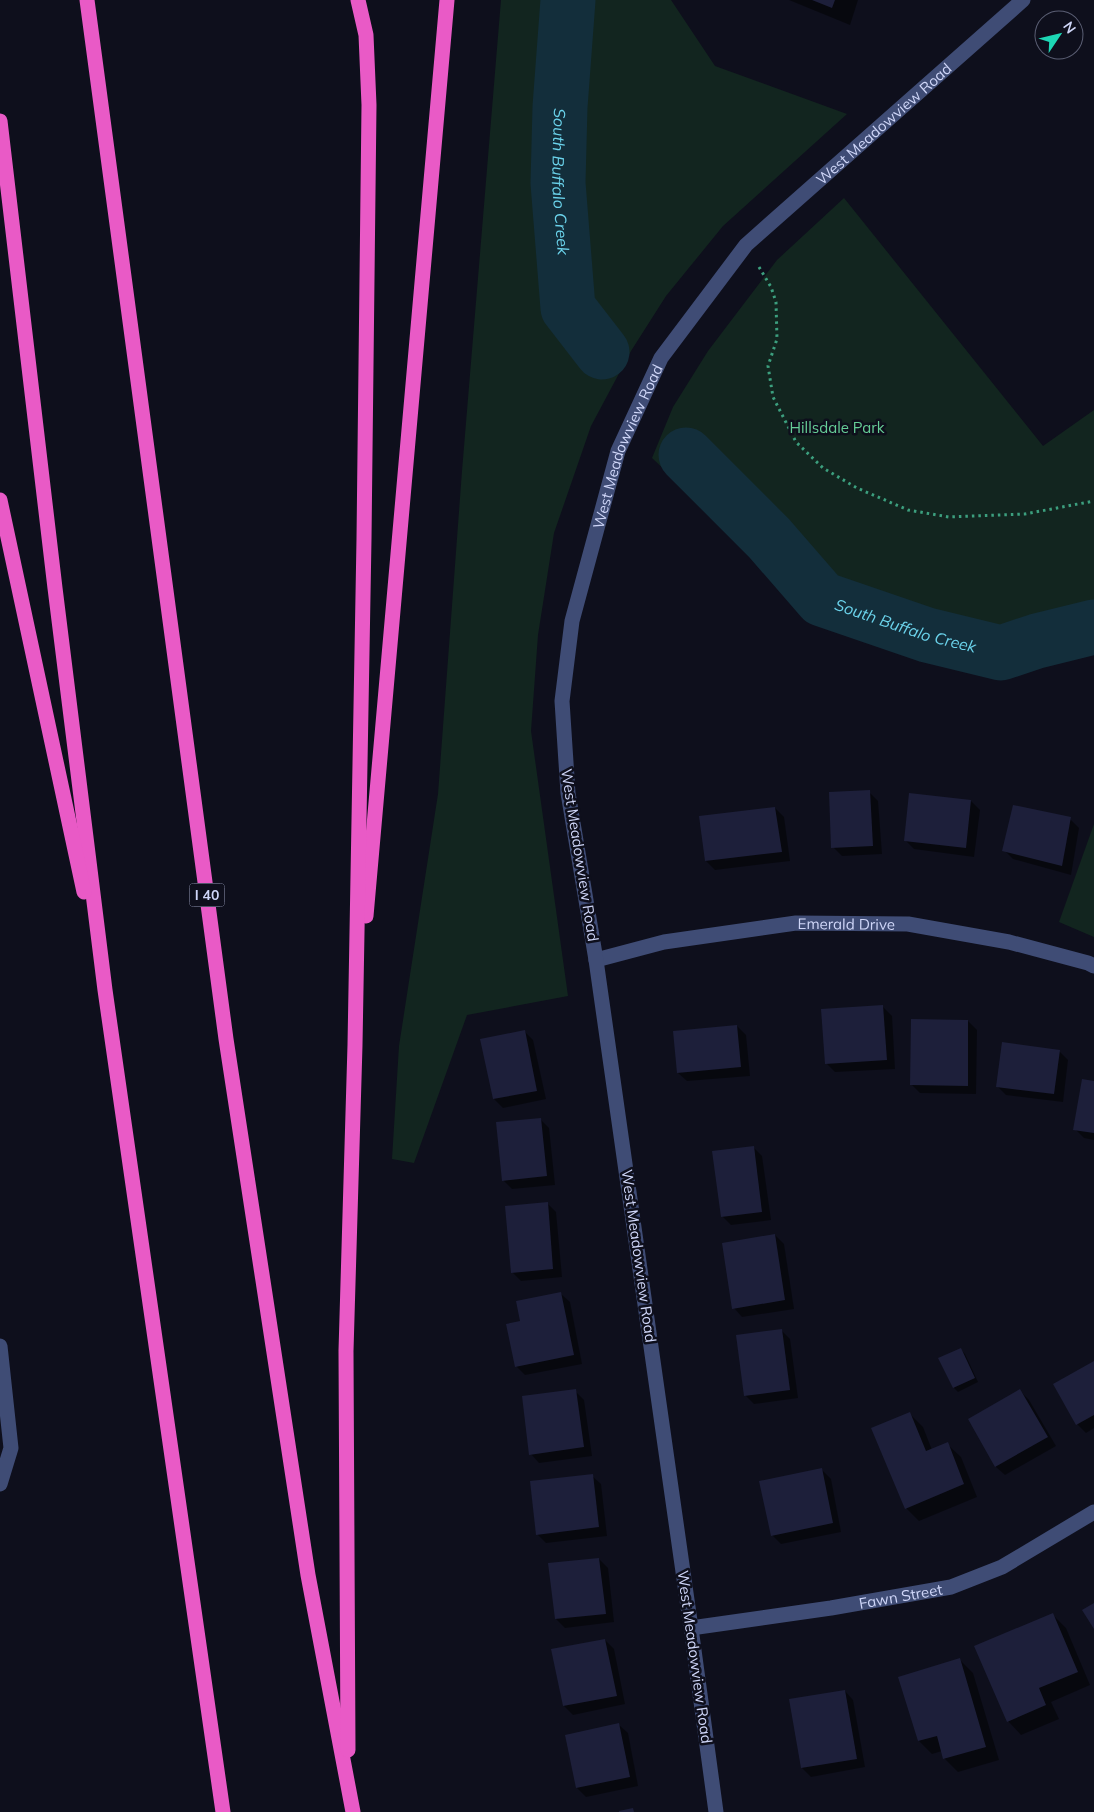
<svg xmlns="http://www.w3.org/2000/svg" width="1094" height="1812" font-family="Mulish,sans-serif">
  <rect width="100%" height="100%" fill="#0e0f1c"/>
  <g fill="#12251f">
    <polygon points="501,0 671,0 715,66 847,114 723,226 666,296 631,351 591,426 554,533 538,635 531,731 568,996 467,1015 414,1163 392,1159 399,1046 438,794 462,471"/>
    <polygon points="844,198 1043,446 1094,410 1094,650 1008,669 895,648 812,608 652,458 673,407 708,351 777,260"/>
    <polygon points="1094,824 1094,937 1059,922"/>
  </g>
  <g fill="#0007">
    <polygon points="789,0 858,0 850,25"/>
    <polygon points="869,792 878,801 882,854 842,856 833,847"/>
    <polygon points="971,801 980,810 974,857 914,849 905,840"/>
    <polygon points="775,808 784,817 790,861 715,870 706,861 701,817"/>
    <polygon points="1070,819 1079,828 1071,875 1013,859 1004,850"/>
    <polygon points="883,1007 892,1016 895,1069 835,1072 826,1063"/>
    <polygon points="968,1021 977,1030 976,1094 920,1093 911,1084"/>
    <polygon points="737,1026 746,1035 750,1076 687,1081 678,1073"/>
    <polygon points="524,1031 533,1040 546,1099 503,1108 494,1099"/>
    <polygon points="1059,1051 1068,1060 1063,1102 1006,1095 997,1086"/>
    <polygon points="1094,1083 1094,1140 1084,1138 1075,1129"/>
    <polygon points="540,1119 549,1128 555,1185 512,1189 503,1180"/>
    <polygon points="753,1147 762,1156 771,1220 731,1225 722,1216"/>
    <polygon points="547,1203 556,1212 562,1277 521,1281 512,1272"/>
    <polygon points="775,1235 784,1244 794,1309 742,1317 734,1308"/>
    <polygon points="561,1294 570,1302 582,1364 525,1375 516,1366 521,1322"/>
    <polygon points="781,1330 790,1339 798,1398 754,1404 745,1395"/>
    <polygon points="961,1350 965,1354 978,1382 958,1392 954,1388"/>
    <polygon points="1094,1363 1094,1428 1086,1433 1077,1424"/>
    <polygon points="575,1391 584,1400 592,1456 539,1463 531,1454"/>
    <polygon points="1020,1391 1029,1400 1056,1446 1005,1475 996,1467 970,1420"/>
    <polygon points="909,1413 923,1427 932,1450 947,1444 961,1457 977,1497 919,1521 906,1508"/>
    <polygon points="822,1470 831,1479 841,1532 781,1544 772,1535"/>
    <polygon points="592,1476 601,1484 607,1536 546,1543 537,1534"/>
    <polygon points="599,1559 608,1568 614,1622 565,1628 556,1619 550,1565"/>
    <polygon points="1052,1614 1066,1628 1090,1685 1051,1702 1059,1719 1021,1735 1008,1721"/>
    <polygon points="605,1640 614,1649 625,1704 573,1715 564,1706"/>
    <polygon points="960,1660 973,1673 999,1760 958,1772 944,1758 942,1751 932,1754 919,1741"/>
    <polygon points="845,1691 853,1700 865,1767 811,1777 802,1768"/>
    <polygon points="619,1725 628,1733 638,1786 586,1797 577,1788"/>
  </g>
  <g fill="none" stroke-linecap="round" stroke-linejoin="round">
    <g stroke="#132e3b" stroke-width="55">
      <path id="s1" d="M568,0l-8,107 -2,76 10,125 34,44"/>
      <path id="s2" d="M686,455l83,83 53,61 105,36 74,18 36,-12 57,-14"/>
    </g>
  </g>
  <g fill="#1d1f3a">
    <polygon points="812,0 835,0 832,8"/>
    <polygon points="870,790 873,846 831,848 829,792"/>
    <polygon points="909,793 971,800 966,848 904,841"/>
    <polygon points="1013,805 1071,817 1062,866 1002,851"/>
    <polygon points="775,807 782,852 705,861 699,816"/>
    <polygon points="883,1005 887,1060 825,1064 821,1009"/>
    <polygon points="911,1019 968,1020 968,1086 910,1085"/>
    <polygon points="737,1025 741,1067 677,1073 673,1031"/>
    <polygon points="525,1030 537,1091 493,1099 480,1039"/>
    <polygon points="1002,1042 1060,1050 1054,1094 996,1087"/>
    <polygon points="1082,1079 1094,1081 1094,1133 1073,1130"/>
    <polygon points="541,1118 547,1176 502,1181 496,1122"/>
    <polygon points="754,1146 762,1212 721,1217 712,1151"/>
    <polygon points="548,1202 553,1269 511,1273 505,1206"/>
    <polygon points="775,1234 785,1300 732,1309 722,1243"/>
    <polygon points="561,1292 574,1355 515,1367 506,1324 520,1321 516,1301"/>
    <polygon points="782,1329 790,1390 744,1396 736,1335"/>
    <polygon points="961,1348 975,1378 953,1388 938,1358"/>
    <polygon points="1094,1361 1094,1415 1076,1425 1053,1384"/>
    <polygon points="576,1389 584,1447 529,1455 522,1396"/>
    <polygon points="1020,1389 1048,1437 995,1467 968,1419"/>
    <polygon points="910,1412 926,1451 948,1442 964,1484 905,1509 871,1428"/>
    <polygon points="822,1468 833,1523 771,1536 759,1481"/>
    <polygon points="593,1474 599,1527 536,1535 530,1481"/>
    <polygon points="599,1558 606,1614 555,1619 548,1563"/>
    <polygon points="1094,1603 1094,1629 1082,1610"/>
    <polygon points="1053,1613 1078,1672 1039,1688 1046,1705 1007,1722 974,1646"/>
    <polygon points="605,1639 617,1696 563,1706 551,1649"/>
    <polygon points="960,1658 986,1747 943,1759 937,1736 918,1741 898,1677"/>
    <polygon points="845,1690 857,1759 801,1768 789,1699"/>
    <polygon points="619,1723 630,1777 576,1788 565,1735"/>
    <polygon points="633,1808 634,1812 619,1812 619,1811"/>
  </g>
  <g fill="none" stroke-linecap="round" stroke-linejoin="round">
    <polyline stroke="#3c9f7e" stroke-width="3" stroke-dasharray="2.5 4" stroke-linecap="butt" points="759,267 771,287 776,302 777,339 768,366 773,397 796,442 823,468 857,488 908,510 949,517 1025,514 1094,501"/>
    <g stroke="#3f4c75" stroke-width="15">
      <path id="s3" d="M596,960l68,-18 132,-19 112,1 101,18 79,21 6,3"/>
      <polyline points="0,1346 11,1448 0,1484"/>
      <path id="s4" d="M691,1628l140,-20 120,-21 51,-20 92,-55"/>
      <path id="s5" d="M716,1812l-25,-184 -95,-668 -28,-167 -6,-92 10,-80 46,-170 43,-93 85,-113 277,-245"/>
    </g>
    <g stroke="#e95ac6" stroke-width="15">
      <polyline points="87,0 226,1039 308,1575 353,1812"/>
      <polyline points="0,121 55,588 105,990 223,1812"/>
      <polyline points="0,500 84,892"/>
      <polyline points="366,916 447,0"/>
      <polyline points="348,1750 346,1351 355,1045 364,539 369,105 366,35 358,0"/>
    </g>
  </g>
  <g text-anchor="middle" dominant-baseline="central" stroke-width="5" stroke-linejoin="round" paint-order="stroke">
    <rect fill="#0e0f1c" stroke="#959ab6" stroke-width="1" x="189.5" y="883.5" width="35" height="23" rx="4"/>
    <g font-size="14" font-weight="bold" fill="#cfd6f8">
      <text x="207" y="895">I 40</text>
    </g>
    <g font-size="15" fill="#cfd6f8" stroke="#0e0f1c">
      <text stroke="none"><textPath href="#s5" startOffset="1806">West Meadowview Road</textPath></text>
      <text stroke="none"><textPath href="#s5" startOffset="1386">West Meadowview Road</textPath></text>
      <text transform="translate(580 855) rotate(81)">West Meadowview Road</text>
      <text stroke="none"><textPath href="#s3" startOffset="254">Emerald Drive</textPath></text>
      <text transform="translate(639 1256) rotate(82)">West Meadowview Road</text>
      <text stroke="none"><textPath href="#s4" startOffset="212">Fawn Street</textPath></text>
      <text transform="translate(695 1657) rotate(82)">West Meadowview Road</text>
    </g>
    <g font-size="15" fill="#66ce97" stroke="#0e0f1c">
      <text x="837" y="427">Hillsdale Park</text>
    </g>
    <g font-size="16" font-style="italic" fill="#6bd3eb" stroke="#0e0f1c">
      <text stroke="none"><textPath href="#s1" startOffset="182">South Buffalo Creek</textPath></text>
      <text stroke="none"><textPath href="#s2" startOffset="286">South Buffalo Creek</textPath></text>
    </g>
  </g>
  <g transform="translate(1059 35) rotate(55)"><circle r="24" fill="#0e0f1c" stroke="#5b5f74"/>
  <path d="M0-4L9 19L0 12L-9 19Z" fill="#1dd7b5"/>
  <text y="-8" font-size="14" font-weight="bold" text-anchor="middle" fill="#cfd6f8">N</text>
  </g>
</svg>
